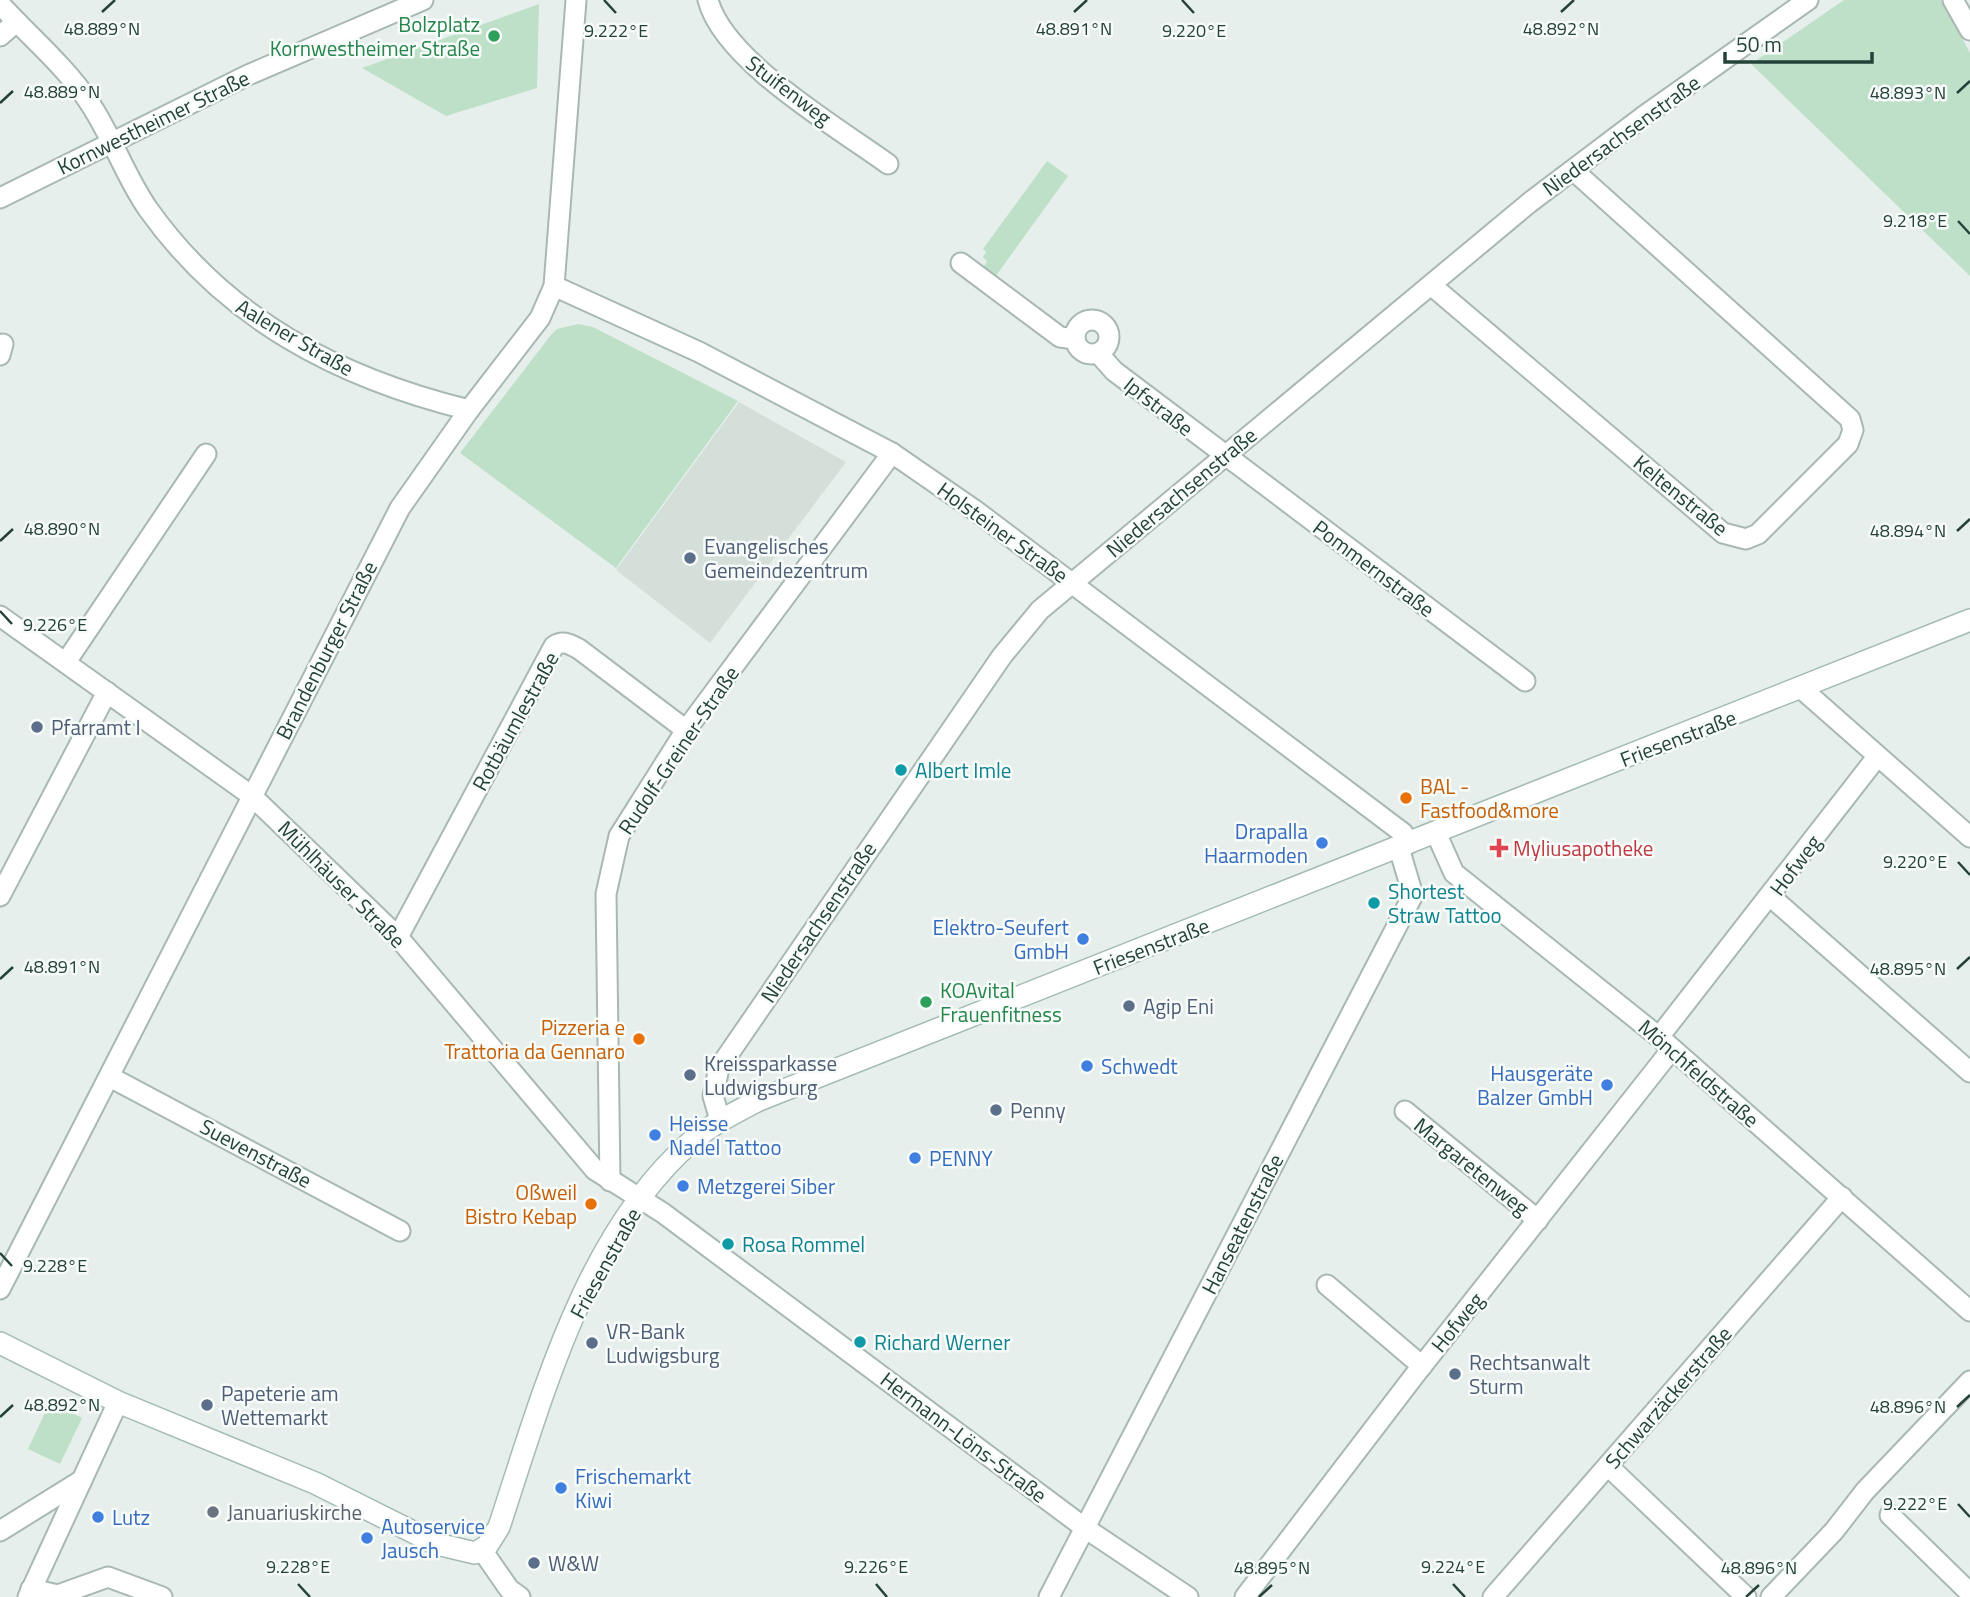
<svg xmlns="http://www.w3.org/2000/svg" width="1970" height="1597" font-family="'Titillium Web',sans-serif">
  <rect width="100%" height="100%" fill="#e6efeb"/>
  <polygon fill="#d4dfda" points="739,402 846,462 710,643 616,570"/>
  <g fill="#bfe0c8">
    <polygon points="1844,0 1941,0 1970,53 1970,276 1751,64"/>
    <polygon points="539,4 537,88 446,116 362,68"/>
    <polygon points="1047,161 1068,176 995,277 983,268 987,261 983,257 986,252 983,249"/>
    <polygon points="578,324 593,327 738,401 616,568 460,453 551,335 557,329"/>
    <polygon points="50,1402 82,1418 60,1464 28,1449"/>
  </g>
  <g fill="none" stroke-linecap="round" stroke-linejoin="round">
    <defs>
      <g id="minor">
        <path d="M708,0c16,61 129,127 180,164"/>
        <polyline points="1953,0 1970,30"/>
        <path d="M0,4c28,31 67,64 89,98 23,34 36,74 59,107 79,111 191,169 321,201"/>
        <polyline points="0,36 16,22"/>
        <polyline points="0,198 248,75 423,0"/>
        <polyline points="961,263 1060,337 1075,339"/>
        <polyline points="1431,285 1723,533 1746,539 1758,534 1848,444 1853,430 1850,419 1573,170"/>
        <polyline points="554,286 699,352 892,453 976,511 1403,833 1408,844"/>
        <circle cx="1092" cy="337" r="17"/>
        <polyline points="1099,354 1114,371 1525,681"/>
        <polyline points="0,355 3,344"/>
        <polyline points="0,616 252,796 398,937 595,1170 663,1213 1085,1528 1188,1597"/>
        <polyline points="66,662 206,454"/>
        <polyline points="1802,689 1970,837"/>
        <polyline points="1436,833 1454,873 1659,1037 1970,1311"/>
        <polyline points="0,896 107,692"/>
        <polyline points="1771,897 1970,1072"/>
        <path d="M398,937l156,-291c9,-6 15,-2 25,3l107,81"/>
        <polyline points="1659,1037 1877,757"/>
        <polyline points="110,1077 400,1231"/>
        <polyline points="1405,1111 1538,1220"/>
        <polyline points="720,1120 713,1096 719,1068 1002,656 1040,610 1529,203 1644,116 1808,0"/>
        <polyline points="610,1181 606,894 619,836 686,730 892,453"/>
        <polyline points="1327,1285 1422,1366"/>
        <polyline points="0,1289 400,508 469,410 540,318 554,286 576,0"/>
        <polyline points="1608,1466 1746,1597"/>
        <polyline points="1890,1515 1970,1593"/>
        <polyline points="0,1531 82,1480"/>
        <polyline points="482,1550 509,1589 520,1597"/>
        <polyline points="31,1589 58,1595 108,1577 162,1597"/>
        <polyline points="28,1597 118,1402"/>
        <polyline points="1049,1597 1413,895 1399,848"/>
        <polyline points="1245,1597 1414,1376 1672,1049"/>
        <polyline points="1493,1597 1842,1197"/>
        <polyline points="1771,1597 1834,1531 1865,1491 1970,1381"/>
      </g>
      <path id="secondary" d="M0,1343l118,59 197,81 122,61 38,9 12,-7 12,-19c43,-130 86,-293 193,-386 20,-17 44,-29 67,-41l1211,-480"/>
    </defs>
    <use href="#minor" stroke="#a8b8b2" stroke-width="23"/>
    <use href="#secondary" stroke="#a4bbb3" stroke-width="24"/>
    <use href="#minor" stroke="#fff" stroke-width="19"/>
    <use href="#secondary" stroke="#fff" stroke-width="21"/>
  </g>
  <path fill="none" stroke="#24423a" stroke-width="2.5" d="M604,0l12,13M1182,0l12,13M102,12l13,-12M1074,12l13,-12M1561,12l13,-12M1957,93l13,-12M0,103l13,-12M1958,221l12,13M1957,531l13,-12M0,541l13,-12M0,611l12,13M1958,862l12,13M1957,969l13,-12M0,979l13,-12M0,1253l12,13M1957,1407l13,-12M0,1417l13,-12M1958,1504l12,13M298,1584l12,13M876,1584l11,13M1453,1584l12,13M1259,1597l13,-12M1746,1597l13,-12"/>
  <g fill="#2e9e5b" stroke="#f7fbf9" stroke-width="2.5">
    <circle cx="494" cy="36" r="7"/>
    <circle cx="926" cy="1002" r="7"/>
  </g>
  <g fill="#5c6f8a" stroke="#f7fbf9" stroke-width="2.5">
    <circle cx="690" cy="558" r="7"/>
    <circle cx="37" cy="727" r="7"/>
    <circle cx="1129" cy="1006" r="7"/>
    <circle cx="690" cy="1075" r="7"/>
    <circle cx="996" cy="1110" r="7"/>
    <circle cx="592" cy="1343" r="7"/>
    <circle cx="1455" cy="1374" r="7"/>
    <circle cx="207" cy="1405" r="7"/>
    <circle cx="534" cy="1563" r="7"/>
  </g>
  <g fill="#0f9aa8" stroke="#f7fbf9" stroke-width="2.5">
    <circle cx="901" cy="770" r="7"/>
    <circle cx="1374" cy="903" r="7"/>
    <circle cx="728" cy="1244" r="7"/>
    <circle cx="860" cy="1342" r="7"/>
  </g>
  <g fill="#e8710a" stroke="#f7fbf9" stroke-width="2.5">
    <circle cx="1406" cy="798" r="7"/>
    <circle cx="639" cy="1039" r="7"/>
    <circle cx="591" cy="1204" r="7"/>
  </g>
  <g fill="#3f7fe0" stroke="#f7fbf9" stroke-width="2.5">
    <circle cx="1322" cy="843" r="7"/>
    <circle cx="1083" cy="939" r="7"/>
    <circle cx="1087" cy="1066" r="7"/>
    <circle cx="1607" cy="1085" r="7"/>
    <circle cx="655" cy="1135" r="7"/>
    <circle cx="915" cy="1158" r="7"/>
    <circle cx="683" cy="1186" r="7"/>
    <circle cx="561" cy="1488" r="7"/>
    <circle cx="98" cy="1517" r="7"/>
    <circle cx="367" cy="1538" r="7"/>
  </g>
  <path fill="#e0444e" stroke="#f7fbf9" stroke-width="2.5" d="M1495.5 837.5h7v7h7v7h-7v7h-7v-7h-7v-7h7z"/>
  <circle fill="#6b7280" stroke="#f7fbf9" stroke-width="2.5" cx="213" cy="1512" r="7"/>
  <g text-anchor="middle" dominant-baseline="central" stroke-width="5" stroke-linejoin="round" paint-order="stroke">
    <g font-size="21" fill="#27864d" stroke="#f7fbf9" text-anchor="end">
      <text x="480" y="24">Bolzplatz<tspan x="480" dy="24">Kornwestheimer Straße</tspan></text>
      <text x="940" y="990" text-anchor="start">KOAvital<tspan x="940" dy="24">Frauenfitness</tspan></text>
    </g>
    <g font-size="21" fill="#24423a" stroke="#f7fbf9">
      <text transform="translate(789 90) rotate(37)">Stuifenweg</text>
      <text transform="translate(153 122) rotate(-26)">Kornwestheimer Straße</text>
      <text transform="translate(1621 135) rotate(-36)">Niedersachsenstraße</text>
      <text transform="translate(295 337) rotate(30)">Aalener Straße</text>
      <text transform="translate(1159 406) rotate(38)">Ipfstraße</text>
      <text transform="translate(1181 492) rotate(-40)">Niedersachsenstraße</text>
      <text transform="translate(1681 495) rotate(39)">Keltenstraße</text>
      <text transform="translate(1003 532) rotate(36)">Holsteiner Straße</text>
      <text transform="translate(1374 568) rotate(37)">Pommernstraße</text>
      <text transform="translate(326 650) rotate(-63)">Brandenburger Straße</text>
      <text transform="translate(515 721) rotate(-61)">Rotbäumlestraße</text>
      <text transform="translate(1678 738) rotate(-21)">Friesenstraße</text>
      <text transform="translate(678 750) rotate(-56)">Rudolf-Greiner-Straße</text>
      <text transform="translate(1795 865) rotate(-53)">Hofweg</text>
      <text transform="translate(342 884) rotate(45)">Mühlhäuser Straße</text>
      <text transform="translate(818 922) rotate(-56)">Niedersachsenstraße</text>
      <text transform="translate(1151 946) rotate(-21)">Friesenstraße</text>
      <text transform="translate(1699 1073) rotate(41)">Mönchfeldstraße</text>
      <text transform="translate(256 1153) rotate(28)">Suevenstraße</text>
      <text transform="translate(1472 1166) rotate(39)">Margaretenweg</text>
      <text transform="translate(1242 1224) rotate(-63)">Hanseatenstraße</text>
      <text transform="translate(605 1263) rotate(-61)">Friesenstraße</text>
      <text transform="translate(1457 1322) rotate(-51)">Hofweg</text>
      <text transform="translate(1668 1397) rotate(-49)">Schwarzäckerstraße</text>
      <text transform="translate(964 1437) rotate(37)">Hermann-Löns-Straße</text>
    </g>
    <g font-size="21" fill="#4e5e75" stroke="#f7fbf9" text-anchor="start">
      <text x="704" y="546">Evangelisches<tspan x="704" dy="24">Gemeindezentrum</tspan></text>
      <text x="51" y="727">Pfarramt I</text>
      <text x="1143" y="1006">Agip Eni</text>
      <text x="704" y="1063">Kreissparkasse<tspan x="704" dy="24">Ludwigsburg</tspan></text>
      <text x="1010" y="1110">Penny</text>
      <text x="606" y="1331">VR-Bank<tspan x="606" dy="24">Ludwigsburg</tspan></text>
      <text x="1469" y="1362">Rechtsanwalt<tspan x="1469" dy="24">Sturm</tspan></text>
      <text x="221" y="1393">Papeterie am<tspan x="221" dy="24">Wettemarkt</tspan></text>
      <text x="548" y="1563">W&amp;W</text>
    </g>
    <g font-size="21" fill="#0d838f" stroke="#f7fbf9" text-anchor="start">
      <text x="915" y="770">Albert Imle</text>
      <text x="1388" y="891">Shortest<tspan x="1388" dy="24">Straw Tattoo</tspan></text>
      <text x="742" y="1244">Rosa Rommel</text>
      <text x="874" y="1342">Richard Werner</text>
    </g>
    <g font-size="21" fill="#c56008" stroke="#f7fbf9" text-anchor="end">
      <text x="1420" y="786" text-anchor="start">BAL -<tspan x="1420" dy="24">Fastfood&amp;more</tspan></text>
      <text x="625" y="1027">Pizzeria e<tspan x="625" dy="24">Trattoria da Gennaro</tspan></text>
      <text x="577" y="1192">Oßweil<tspan x="577" dy="24">Bistro Kebap</tspan></text>
    </g>
    <g font-size="21" fill="#366cbe" stroke="#f7fbf9" text-anchor="start">
      <text x="1308" y="831" text-anchor="end">Drapalla<tspan x="1308" dy="24">Haarmoden</tspan></text>
      <text x="1069" y="927" text-anchor="end">Elektro-Seufert<tspan x="1069" dy="24">GmbH</tspan></text>
      <text x="1101" y="1066">Schwedt</text>
      <text x="1593" y="1073" text-anchor="end">Hausgeräte<tspan x="1593" dy="24">Balzer GmbH</tspan></text>
      <text x="669" y="1123">Heisse<tspan x="669" dy="24">Nadel Tattoo</tspan></text>
      <text x="929" y="1158">PENNY</text>
      <text x="697" y="1186">Metzgerei Siber</text>
      <text x="575" y="1476">Frischemarkt<tspan x="575" dy="24">Kiwi</tspan></text>
      <text x="112" y="1517">Lutz</text>
      <text x="381" y="1526">Autoservice<tspan x="381" dy="24">Jausch</tspan></text>
    </g>
    <g font-size="21" fill="#be3a42" stroke="#f7fbf9" text-anchor="start">
      <text x="1513" y="848">Myliusapotheke</text>
    </g>
    <g font-size="21" fill="#5b616d" stroke="#f7fbf9" text-anchor="start">
      <text x="227" y="1512">Januariuskirche</text>
    </g>
  </g>
  <g font-size="18" text-anchor="middle" fill="#24423a" stroke="#f7fbf9" stroke-width="5" stroke-linejoin="round" paint-order="stroke">
    <text x="102" y="35">48.889°N</text>
    <text x="1074" y="35">48.891°N</text>
    <text x="1561" y="35">48.892°N</text>
    <text x="616" y="37">9.222°E</text>
    <text x="1194" y="37">9.220°E</text>
    <text x="62" y="98">48.889°N</text>
    <text x="1908" y="99">48.893°N</text>
    <text x="1915" y="227">9.218°E</text>
    <text x="62" y="535">48.890°N</text>
    <text x="1908" y="537">48.894°N</text>
    <text x="55" y="631">9.226°E</text>
    <text x="1915" y="868">9.220°E</text>
    <text x="62" y="973">48.891°N</text>
    <text x="1908" y="975">48.895°N</text>
    <text x="55" y="1272">9.228°E</text>
    <text x="62" y="1411">48.892°N</text>
    <text x="1908" y="1413">48.896°N</text>
    <text x="1915" y="1510">9.222°E</text>
    <text x="298" y="1573">9.228°E</text>
    <text x="876" y="1573">9.226°E</text>
    <text x="1453" y="1573">9.224°E</text>
    <text x="1272" y="1574">48.895°N</text>
    <text x="1759" y="1574">48.896°N</text>
  </g>
  <path d="M1725 52v10h147v-10" fill="none" stroke="#24423a" stroke-width="3.5"/>
  <text x="1736" y="52" font-size="21" fill="#24423a" stroke="#f7fbf9" stroke-width="5" paint-order="stroke">50 m</text>
</svg>
